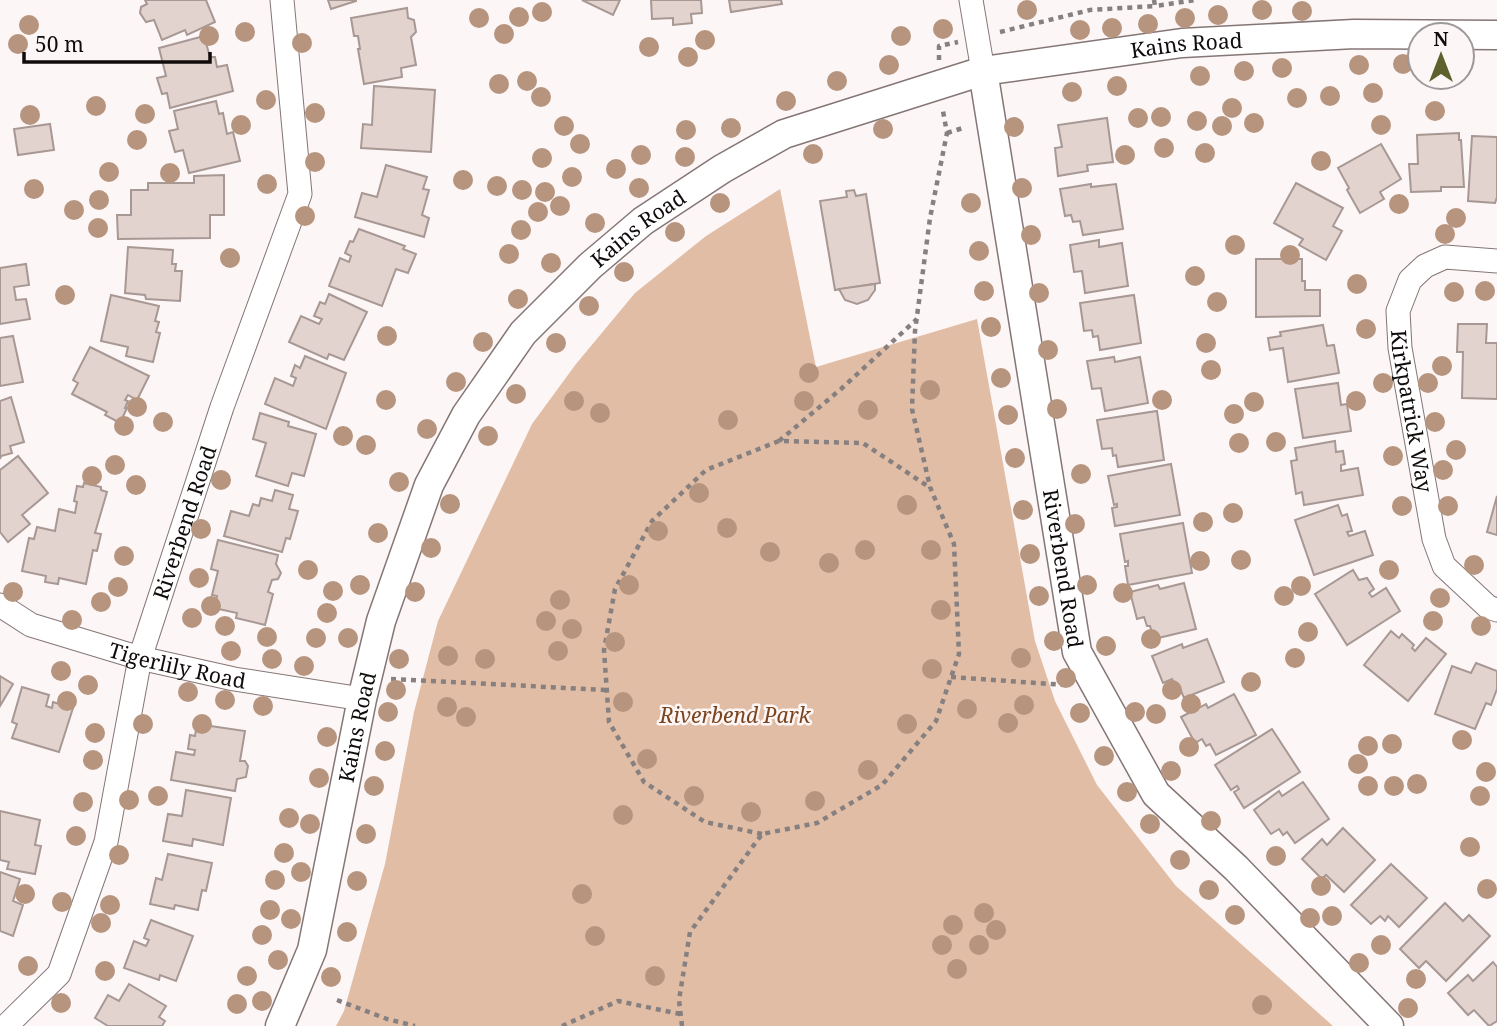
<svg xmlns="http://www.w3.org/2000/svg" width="1497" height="1026" font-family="'Noto Serif',serif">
  <rect width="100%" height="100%" fill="#fdf6f6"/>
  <polygon fill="#e1bda6" points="780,189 816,367 977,319 1035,641 1055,701 1097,785 1176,886 1333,1026 336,1026 344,1011 385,864 414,712 438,621 532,424 576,364 635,293 706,236"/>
  <g fill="#e3d3cf" stroke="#a79894" stroke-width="2">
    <polygon points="145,0 206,0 215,22 187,35 185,30 162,40 154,20 146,22 140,13 141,7 147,4"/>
    <polygon points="328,0 356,0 356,1 331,9"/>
    <polygon points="582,0 620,0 613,15"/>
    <polygon points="651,0 701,0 702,13 691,14 692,23 673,25 673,18 652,19"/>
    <polygon points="729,0 781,0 782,4 731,12"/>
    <polygon points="407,8 408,18 414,20 416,32 411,37 416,65 401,68 402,77 364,84 358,49 360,49 358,36 354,36 351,18"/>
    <polygon points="204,36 210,57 215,57 217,67 227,65 233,91 170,108 167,93 162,94 157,78 166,76 159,48"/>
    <polygon points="374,86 435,90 431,152 361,148 363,124 372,125"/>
    <polygon points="216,101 219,114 223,113 227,134 233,132 240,161 189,173 183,150 175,152 169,131 178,129 174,111"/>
    <polygon points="1107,118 1113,162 1087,165 1088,171 1058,176 1055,148 1062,147 1058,125"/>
    <polygon points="50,124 54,150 18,155 14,129"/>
    <polygon points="1459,133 1459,140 1461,140 1464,187 1441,187 1441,191 1411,192 1409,164 1418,164 1417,135"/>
    <polygon points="1472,136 1497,137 1497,197 1495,203 1468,201"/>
    <polygon points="1381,144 1401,179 1380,192 1384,199 1360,213 1347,190 1349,188 1338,168"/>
    <polygon points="386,165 427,177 423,189 429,190 422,215 429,218 424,237 355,217 362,193 377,197"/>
    <polygon points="224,175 224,215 210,215 210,238 118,239 117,215 131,215 131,190 148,190 148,183 194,183 194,176"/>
    <polygon points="1296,183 1343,208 1333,226 1342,231 1326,260 1299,245 1303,239 1274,223"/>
    <polygon points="1091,184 1091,187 1116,184 1123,229 1083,235 1080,221 1073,222 1071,215 1065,216 1060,189"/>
    <polygon points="854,190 856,196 866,194 880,283 835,290 820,201 847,197 846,191"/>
    <polygon points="359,229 405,246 403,249 416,254 408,273 396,269 382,306 329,286 340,258 349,262 351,256 345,253 350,241 353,242"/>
    <polygon points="1099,240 1099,247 1122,243 1128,286 1085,293 1082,271 1074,272 1070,245"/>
    <polygon points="128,247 173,250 172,264 176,264 175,271 182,271 180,301 146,299 145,295 125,293"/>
    <polygon points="1256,259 1302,259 1302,281 1305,281 1305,290 1320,290 1320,316 1256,317"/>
    <polygon points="26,264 29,285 14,287 16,300 26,299 30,319 0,324 0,268"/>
    <polygon points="875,284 875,290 868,300 857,304 845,300 839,289"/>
    <polygon points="329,294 367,312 344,360 329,354 327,359 289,342 301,316 319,324 322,319 314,316 320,302 325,304"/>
    <polygon points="111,295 159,306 155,321 159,322 156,332 160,333 153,362 126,356 128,347 101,341"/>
    <polygon points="1134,295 1141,343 1100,350 1098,336 1093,337 1092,330 1084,331 1080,303"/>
    <polygon points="1458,324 1487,324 1486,343 1497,343 1497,399 1462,398 1463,352 1457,352"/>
    <polygon points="1323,325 1327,346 1334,345 1339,373 1288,382 1283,348 1270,350 1268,338 1281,336 1280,332"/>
    <polygon points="13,336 23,382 0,386 0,338"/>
    <polygon points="90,347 149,376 137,400 128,395 125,400 128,401 125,408 127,408 120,423 105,415 107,412 72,394 78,383 73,380"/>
    <polygon points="305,356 346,373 326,429 265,404 275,378 293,386 296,378 291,376 295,365 300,368"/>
    <polygon points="1114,357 1115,362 1140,357 1148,403 1105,411 1101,388 1092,389 1087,361"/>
    <polygon points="1338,383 1341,405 1347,404 1351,431 1303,438 1295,389"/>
    <polygon points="11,397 24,442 10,446 12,453 1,456 0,459 0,401"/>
    <polygon points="1157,411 1164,460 1118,467 1116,455 1113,456 1112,448 1102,449 1097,420"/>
    <polygon points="260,413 289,422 288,426 316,434 304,476 292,473 288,486 256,476 266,443 253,439"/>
    <polygon points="1335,441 1336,452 1343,451 1345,464 1341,465 1341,471 1358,468 1363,495 1304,505 1302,492 1296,494 1291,461 1297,460 1295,448"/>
    <polygon points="18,456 48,493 22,515 30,524 8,542 0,532 0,470"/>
    <polygon points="1171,464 1180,515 1115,526 1112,508 1117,507 1117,504 1114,505 1108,476"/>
    <polygon points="84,483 101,487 101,490 107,492 95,533 101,534 97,551 93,550 86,584 59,578 58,584 45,582 46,576 22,571 29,538 34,539 37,527 55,531 59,509 75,513 77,502 74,501 77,486 83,487"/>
    <polygon points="275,490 293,495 289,509 298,511 290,539 286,538 282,552 224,536 231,511 249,516 253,504 259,506 261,498 272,501"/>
    <polygon points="1497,496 1497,535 1487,532"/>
    <polygon points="1338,505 1342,516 1347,514 1352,531 1347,532 1349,536 1365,531 1373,555 1314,575 1295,520"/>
    <polygon points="1183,523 1192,573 1128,585 1125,566 1128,566 1128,561 1125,562 1120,534"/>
    <polygon points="218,540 278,555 276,564 281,573 278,579 272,580 268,592 273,594 265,625 236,618 237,613 214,608 217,596 212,595 218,571 211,569"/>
    <polygon points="1353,570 1359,580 1367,578 1374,589 1369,593 1372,597 1386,588 1400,611 1347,645 1315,594"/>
    <polygon points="1184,583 1196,629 1154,639 1150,626 1147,626 1144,617 1137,619 1130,592 1158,585 1160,589"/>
    <polygon points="1391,631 1399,638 1402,634 1414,645 1412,648 1415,651 1426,638 1446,654 1408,701 1364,665"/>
    <polygon points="1207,639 1224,682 1184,698 1179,686 1176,687 1172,679 1163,683 1152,656 1182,644 1183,648"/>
    <polygon points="1476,663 1497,671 1497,689 1491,705 1486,703 1475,729 1435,714 1452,666 1471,673"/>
    <polygon points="0,676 13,684 0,706"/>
    <polygon points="22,687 49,695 46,706 52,708 53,702 73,708 59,752 12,738 17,724 12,722"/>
    <polygon points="1234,694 1256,735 1216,755 1210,744 1206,746 1202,739 1195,743 1181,717 1206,704 1208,708"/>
    <polygon points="197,724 245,731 240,761 245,761 248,766 246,777 237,779 235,791 171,780 176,752 194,755 195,750 188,749 190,735 195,736"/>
    <polygon points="1272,729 1300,772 1244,808 1234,792 1239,789 1237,786 1231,790 1215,765"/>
    <polygon points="1303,782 1329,819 1295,843 1287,832 1283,835 1279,829 1271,834 1254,810 1279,791 1282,796"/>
    <polygon points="186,790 231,798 223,845 193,839 192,846 163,841 168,814 182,816"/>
    <polygon points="0,811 40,820 35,845 41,846 35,874 7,869 9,862 0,860"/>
    <polygon points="1343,828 1375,860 1344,892 1326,875 1322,879 1302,859 1322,839 1327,845"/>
    <polygon points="168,854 212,863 206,891 202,890 198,910 175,905 174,909 150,904 156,878 162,880"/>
    <polygon points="1391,864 1427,898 1399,927 1388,916 1385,921 1380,916 1371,924 1351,905"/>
    <polygon points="0,872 20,879 13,901 23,905 13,936 0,931"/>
    <polygon points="1445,903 1463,921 1469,915 1490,936 1446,981 1426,961 1419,968 1400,949"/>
    <polygon points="151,920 193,936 176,981 160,975 159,980 124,968 134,941 146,946 149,940 144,938"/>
    <polygon points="1493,962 1497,967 1497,1021 1489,1026 1474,1010 1468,1015 1448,993 1468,975 1473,981"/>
    <polygon points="129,984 166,1006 159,1017 165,1021 162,1026 108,1026 95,1018 108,995 119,1001"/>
  </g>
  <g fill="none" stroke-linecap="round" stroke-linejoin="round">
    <defs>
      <g id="minor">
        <polyline points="971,0 983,71"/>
        <path id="s1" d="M1497,261l-52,-4 -20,9 -15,14 -12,31 2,37 34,191 10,27 44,41 9,3"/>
        <path id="s2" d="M0,605l31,20 109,33 94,21 128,20"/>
        <path id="s3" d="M6,1026l53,-52 47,-132 34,-184 82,-251 78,-213 -18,-194"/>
      </g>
      <g id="tertiary">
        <path id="s4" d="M983,71l94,581 79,142 80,74 153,158"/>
        <path id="s5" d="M280,1026l32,-76 50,-251 19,-78 48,-136 37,-70 57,-82 67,-67 53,-45 79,-52 62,-35 199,-63 199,-28 172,-9 143,1"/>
      </g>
    </defs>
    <use href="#minor" stroke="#857676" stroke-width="25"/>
    <use href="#tertiary" stroke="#857676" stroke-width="31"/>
    <g stroke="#868080" stroke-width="4.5" stroke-dasharray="5 5" stroke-linecap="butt">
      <polyline points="1154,0 1155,6 1196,0"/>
      <polyline points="1000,32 1090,10 1155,6"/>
      <polyline points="939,60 939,46 958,42"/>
      <polyline points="947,133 966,127"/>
      <polyline points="779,441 841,389 917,319"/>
      <polyline points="951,677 1065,685"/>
      <polyline points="391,679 607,690"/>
      <polyline points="762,834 705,822 644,782 609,722 604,650 615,589 652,521 706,470 779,441 863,443 929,487"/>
      <polyline points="337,1000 387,1019 415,1026"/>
      <polyline points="562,1026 618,1001 680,1014"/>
      <polyline points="682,1026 679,1000 690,932 762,834 817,823 882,785 936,721 959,654 954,544 930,487 912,409 915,331 930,218 947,133 943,111"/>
    </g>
    <use href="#minor" stroke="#fff" stroke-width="23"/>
    <use href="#tertiary" stroke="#fff" stroke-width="28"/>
  </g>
  <g fill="#b6947e">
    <circle cx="1027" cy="10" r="10"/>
    <circle cx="1262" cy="10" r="10"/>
    <circle cx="1302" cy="11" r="10"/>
    <circle cx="542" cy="12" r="10"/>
    <circle cx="1218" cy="15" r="10"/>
    <circle cx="519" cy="17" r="10"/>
    <circle cx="479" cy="18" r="10"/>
    <circle cx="1185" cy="18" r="10"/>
    <circle cx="1148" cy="24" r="10"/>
    <circle cx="29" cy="25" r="10"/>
    <circle cx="1112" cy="28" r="10"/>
    <circle cx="943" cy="29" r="10"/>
    <circle cx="1080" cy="30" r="10"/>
    <circle cx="245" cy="32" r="10"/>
    <circle cx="504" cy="34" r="10"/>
    <circle cx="209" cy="36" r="10"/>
    <circle cx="901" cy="36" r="10"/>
    <circle cx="705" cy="40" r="10"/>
    <circle cx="302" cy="43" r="10"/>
    <circle cx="18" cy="44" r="10"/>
    <circle cx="649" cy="47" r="10"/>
    <circle cx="688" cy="57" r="10"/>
    <circle cx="1403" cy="64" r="10"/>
    <circle cx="889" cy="65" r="10"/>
    <circle cx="1359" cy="65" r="10"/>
    <circle cx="1282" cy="68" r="10"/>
    <circle cx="1244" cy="71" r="10"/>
    <circle cx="1200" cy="76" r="10"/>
    <circle cx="527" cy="81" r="10"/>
    <circle cx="837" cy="81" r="10"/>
    <circle cx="499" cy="84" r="10"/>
    <circle cx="1117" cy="86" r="10"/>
    <circle cx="1072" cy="92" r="10"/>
    <circle cx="1373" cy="93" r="10"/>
    <circle cx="1330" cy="96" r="10"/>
    <circle cx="541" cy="97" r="10"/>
    <circle cx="1297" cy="98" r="10"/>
    <circle cx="266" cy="100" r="10"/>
    <circle cx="786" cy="101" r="10"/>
    <circle cx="96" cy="106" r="10"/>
    <circle cx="1232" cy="108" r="10"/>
    <circle cx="1435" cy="111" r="10"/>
    <circle cx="315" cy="113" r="10"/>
    <circle cx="145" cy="114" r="10"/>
    <circle cx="30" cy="115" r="10"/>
    <circle cx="1161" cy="117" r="10"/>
    <circle cx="1138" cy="118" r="10"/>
    <circle cx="1197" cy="121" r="10"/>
    <circle cx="1254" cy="123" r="10"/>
    <circle cx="241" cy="125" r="10"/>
    <circle cx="1381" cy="125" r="10"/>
    <circle cx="564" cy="126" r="10"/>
    <circle cx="1222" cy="126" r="10"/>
    <circle cx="1014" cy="127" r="10"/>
    <circle cx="731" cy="128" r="10"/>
    <circle cx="883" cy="129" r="10"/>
    <circle cx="686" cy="130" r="10"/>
    <circle cx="137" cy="140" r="10"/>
    <circle cx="580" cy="144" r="10"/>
    <circle cx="1164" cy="148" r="10"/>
    <circle cx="1205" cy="153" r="10"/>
    <circle cx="813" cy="154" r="10"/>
    <circle cx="641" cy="155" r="10"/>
    <circle cx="1125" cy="155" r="10"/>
    <circle cx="685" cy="157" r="10"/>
    <circle cx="542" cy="158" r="10"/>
    <circle cx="1321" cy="161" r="10"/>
    <circle cx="315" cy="162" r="10"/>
    <circle cx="616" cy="169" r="10"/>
    <circle cx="109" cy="172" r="10"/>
    <circle cx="170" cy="173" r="10"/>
    <circle cx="572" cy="177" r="10"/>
    <circle cx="463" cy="180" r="10"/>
    <circle cx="267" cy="184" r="10"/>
    <circle cx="497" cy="186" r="10"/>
    <circle cx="639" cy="188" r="10"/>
    <circle cx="1022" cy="188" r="10"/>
    <circle cx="34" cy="189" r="10"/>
    <circle cx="522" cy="190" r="10"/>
    <circle cx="545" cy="192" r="10"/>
    <circle cx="99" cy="200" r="10"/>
    <circle cx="720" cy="203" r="10"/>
    <circle cx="971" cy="203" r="10"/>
    <circle cx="1399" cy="204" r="10"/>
    <circle cx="560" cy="206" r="10"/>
    <circle cx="74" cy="210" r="10"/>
    <circle cx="538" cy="212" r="10"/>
    <circle cx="305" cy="216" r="10"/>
    <circle cx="1456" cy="218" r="10"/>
    <circle cx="595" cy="223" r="10"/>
    <circle cx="98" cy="228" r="10"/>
    <circle cx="521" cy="230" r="10"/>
    <circle cx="675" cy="232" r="10"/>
    <circle cx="1445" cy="234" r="10"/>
    <circle cx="1031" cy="235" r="10"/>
    <circle cx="1235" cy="245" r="10"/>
    <circle cx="979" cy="251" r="10"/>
    <circle cx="509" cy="254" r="10"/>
    <circle cx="1290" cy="255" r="10"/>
    <circle cx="230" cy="258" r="10"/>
    <circle cx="551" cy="263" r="10"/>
    <circle cx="624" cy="272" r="10"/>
    <circle cx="1195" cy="276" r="10"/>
    <circle cx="1357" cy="284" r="10"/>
    <circle cx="984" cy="291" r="10"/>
    <circle cx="1485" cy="291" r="10"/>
    <circle cx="1454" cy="292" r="10"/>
    <circle cx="1039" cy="293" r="10"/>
    <circle cx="65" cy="295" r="10"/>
    <circle cx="518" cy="299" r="10"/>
    <circle cx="1217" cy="302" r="10"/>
    <circle cx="589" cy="306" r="10"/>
    <circle cx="991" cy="327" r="10"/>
    <circle cx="1366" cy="329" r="10"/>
    <circle cx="387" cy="336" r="10"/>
    <circle cx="483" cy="342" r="10"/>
    <circle cx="556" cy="343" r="10"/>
    <circle cx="1206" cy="343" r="10"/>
    <circle cx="1048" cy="350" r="10"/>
    <circle cx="1442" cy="366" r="10"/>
    <circle cx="1211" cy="370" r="10"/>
    <circle cx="809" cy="373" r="10"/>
    <circle cx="1001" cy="378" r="10"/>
    <circle cx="456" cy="382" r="10"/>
    <circle cx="1383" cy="383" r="10"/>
    <circle cx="1428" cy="383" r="10"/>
    <circle cx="930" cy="390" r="10"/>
    <circle cx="516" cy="394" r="10"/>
    <circle cx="386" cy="400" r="10"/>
    <circle cx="1162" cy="400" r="10"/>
    <circle cx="574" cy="401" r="10"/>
    <circle cx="804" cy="401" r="10"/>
    <circle cx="1356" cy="401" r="10"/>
    <circle cx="1254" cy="402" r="10"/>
    <circle cx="137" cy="407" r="10"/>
    <circle cx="1057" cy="409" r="10"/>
    <circle cx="868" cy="410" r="10"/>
    <circle cx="600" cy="413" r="10"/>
    <circle cx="1234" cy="414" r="10"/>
    <circle cx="1008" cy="415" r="10"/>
    <circle cx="728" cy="420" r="10"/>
    <circle cx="163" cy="422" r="10"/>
    <circle cx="1435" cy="422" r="10"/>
    <circle cx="124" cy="426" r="10"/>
    <circle cx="427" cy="429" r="10"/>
    <circle cx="343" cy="436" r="10"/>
    <circle cx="488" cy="436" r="10"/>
    <circle cx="1276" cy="442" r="10"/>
    <circle cx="1239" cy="443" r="10"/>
    <circle cx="366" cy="445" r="10"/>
    <circle cx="1456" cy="450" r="10"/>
    <circle cx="1393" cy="456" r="10"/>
    <circle cx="1015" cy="458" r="10"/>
    <circle cx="115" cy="465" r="10"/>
    <circle cx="1443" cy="470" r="10"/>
    <circle cx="1081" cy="474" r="10"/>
    <circle cx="92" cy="476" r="10"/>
    <circle cx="221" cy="480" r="10"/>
    <circle cx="399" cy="482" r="10"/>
    <circle cx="136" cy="485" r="10"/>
    <circle cx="699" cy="493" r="10"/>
    <circle cx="450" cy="504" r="10"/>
    <circle cx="907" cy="505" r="10"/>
    <circle cx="1402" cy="506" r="10"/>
    <circle cx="1448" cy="506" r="10"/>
    <circle cx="1023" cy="510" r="10"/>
    <circle cx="1233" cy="513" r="10"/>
    <circle cx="1203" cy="522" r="10"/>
    <circle cx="1075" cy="524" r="10"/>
    <circle cx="727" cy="528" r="10"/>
    <circle cx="201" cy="529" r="10"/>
    <circle cx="658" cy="531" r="10"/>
    <circle cx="378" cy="533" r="10"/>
    <circle cx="431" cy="548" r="10"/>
    <circle cx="865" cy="550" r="10"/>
    <circle cx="931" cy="550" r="10"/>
    <circle cx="770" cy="552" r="10"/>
    <circle cx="1030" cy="554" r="10"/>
    <circle cx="124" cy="556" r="10"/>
    <circle cx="1241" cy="560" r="10"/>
    <circle cx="1200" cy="561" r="10"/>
    <circle cx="829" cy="563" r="10"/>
    <circle cx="1474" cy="565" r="10"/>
    <circle cx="308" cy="570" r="10"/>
    <circle cx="1389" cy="570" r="10"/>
    <circle cx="199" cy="578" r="10"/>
    <circle cx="360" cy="585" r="10"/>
    <circle cx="629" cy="585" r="10"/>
    <circle cx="1087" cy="585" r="10"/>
    <circle cx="1301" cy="586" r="10"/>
    <circle cx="118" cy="587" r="10"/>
    <circle cx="333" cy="591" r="10"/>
    <circle cx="13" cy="592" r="10"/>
    <circle cx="415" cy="592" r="10"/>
    <circle cx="1123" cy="593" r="10"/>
    <circle cx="1039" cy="596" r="10"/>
    <circle cx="1284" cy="596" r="10"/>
    <circle cx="1440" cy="598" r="10"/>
    <circle cx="560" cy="600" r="10"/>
    <circle cx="101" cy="602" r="10"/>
    <circle cx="211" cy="606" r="10"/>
    <circle cx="941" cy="610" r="10"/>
    <circle cx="327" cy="613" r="10"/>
    <circle cx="192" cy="618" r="10"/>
    <circle cx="72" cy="620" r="10"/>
    <circle cx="546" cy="621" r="10"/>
    <circle cx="1433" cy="621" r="10"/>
    <circle cx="225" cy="626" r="10"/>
    <circle cx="1481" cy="626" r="10"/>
    <circle cx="572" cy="629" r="10"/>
    <circle cx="1308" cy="632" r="10"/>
    <circle cx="267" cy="637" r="10"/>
    <circle cx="316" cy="638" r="10"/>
    <circle cx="348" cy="638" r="10"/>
    <circle cx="1151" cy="639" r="10"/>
    <circle cx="1054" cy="641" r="10"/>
    <circle cx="615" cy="642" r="10"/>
    <circle cx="1106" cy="646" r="10"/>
    <circle cx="231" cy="651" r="10"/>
    <circle cx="558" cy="651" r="10"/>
    <circle cx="448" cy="656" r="10"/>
    <circle cx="1021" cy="658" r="10"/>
    <circle cx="1295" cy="658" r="10"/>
    <circle cx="272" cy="659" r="10"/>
    <circle cx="399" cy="659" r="10"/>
    <circle cx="485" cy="659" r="10"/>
    <circle cx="304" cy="666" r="10"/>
    <circle cx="932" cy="669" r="10"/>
    <circle cx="61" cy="671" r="10"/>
    <circle cx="1066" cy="678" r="10"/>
    <circle cx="1251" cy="682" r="10"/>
    <circle cx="88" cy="685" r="10"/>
    <circle cx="396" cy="690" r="10"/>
    <circle cx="1172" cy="690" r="10"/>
    <circle cx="188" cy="692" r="10"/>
    <circle cx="225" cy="700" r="10"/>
    <circle cx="67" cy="701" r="10"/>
    <circle cx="623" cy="702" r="10"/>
    <circle cx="1191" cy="704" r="10"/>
    <circle cx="1024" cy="705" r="10"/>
    <circle cx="263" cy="706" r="10"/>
    <circle cx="447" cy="707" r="10"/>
    <circle cx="967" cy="709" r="10"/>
    <circle cx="388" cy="712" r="10"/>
    <circle cx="1135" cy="712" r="10"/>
    <circle cx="1080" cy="713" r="10"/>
    <circle cx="1156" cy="714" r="10"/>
    <circle cx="466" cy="717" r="10"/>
    <circle cx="1008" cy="723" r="10"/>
    <circle cx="143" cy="724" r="10"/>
    <circle cx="202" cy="724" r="10"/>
    <circle cx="907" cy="724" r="10"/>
    <circle cx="95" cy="733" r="10"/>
    <circle cx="327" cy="737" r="10"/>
    <circle cx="1462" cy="740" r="10"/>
    <circle cx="1392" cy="744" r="10"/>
    <circle cx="1368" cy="746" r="10"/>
    <circle cx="1189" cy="747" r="10"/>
    <circle cx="385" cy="751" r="10"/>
    <circle cx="1104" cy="756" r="10"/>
    <circle cx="647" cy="759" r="10"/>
    <circle cx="93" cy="760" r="10"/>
    <circle cx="1358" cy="764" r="10"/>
    <circle cx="868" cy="770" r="10"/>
    <circle cx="1171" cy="771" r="10"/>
    <circle cx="1486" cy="772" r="10"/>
    <circle cx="319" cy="778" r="10"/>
    <circle cx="1417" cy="784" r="10"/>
    <circle cx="374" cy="786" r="10"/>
    <circle cx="1368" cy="786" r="10"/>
    <circle cx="1394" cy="786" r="10"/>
    <circle cx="1127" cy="792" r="10"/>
    <circle cx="158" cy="796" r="10"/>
    <circle cx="694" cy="796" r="10"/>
    <circle cx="1480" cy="796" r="10"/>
    <circle cx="129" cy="800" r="10"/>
    <circle cx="815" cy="801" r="10"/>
    <circle cx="83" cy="802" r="10"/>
    <circle cx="751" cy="812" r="10"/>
    <circle cx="623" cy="815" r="10"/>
    <circle cx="289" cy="818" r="10"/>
    <circle cx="1211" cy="821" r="10"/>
    <circle cx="310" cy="824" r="10"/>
    <circle cx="1150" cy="824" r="10"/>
    <circle cx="366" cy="834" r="10"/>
    <circle cx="76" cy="836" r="10"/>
    <circle cx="1470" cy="847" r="10"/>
    <circle cx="284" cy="853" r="10"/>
    <circle cx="119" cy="855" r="10"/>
    <circle cx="1276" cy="856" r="10"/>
    <circle cx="1180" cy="860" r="10"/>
    <circle cx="301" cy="872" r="10"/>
    <circle cx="275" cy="880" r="10"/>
    <circle cx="357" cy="881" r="10"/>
    <circle cx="1321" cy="886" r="10"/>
    <circle cx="1487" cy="889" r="10"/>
    <circle cx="1209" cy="890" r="10"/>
    <circle cx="25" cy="894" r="10"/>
    <circle cx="582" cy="894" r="10"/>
    <circle cx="62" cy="902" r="10"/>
    <circle cx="110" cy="905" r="10"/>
    <circle cx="270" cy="910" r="10"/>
    <circle cx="984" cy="913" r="10"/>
    <circle cx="1235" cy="915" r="10"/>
    <circle cx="1332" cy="916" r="10"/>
    <circle cx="1310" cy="918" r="10"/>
    <circle cx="291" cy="919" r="10"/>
    <circle cx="101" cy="923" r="10"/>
    <circle cx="953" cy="925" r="10"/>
    <circle cx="996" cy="930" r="10"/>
    <circle cx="347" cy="932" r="10"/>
    <circle cx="262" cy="935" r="10"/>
    <circle cx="595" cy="936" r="10"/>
    <circle cx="942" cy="945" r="10"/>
    <circle cx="979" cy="945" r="10"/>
    <circle cx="1381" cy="945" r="10"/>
    <circle cx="278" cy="960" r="10"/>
    <circle cx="1359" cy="963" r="10"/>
    <circle cx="28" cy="966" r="10"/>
    <circle cx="957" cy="969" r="10"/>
    <circle cx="105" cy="971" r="10"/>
    <circle cx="247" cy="976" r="10"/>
    <circle cx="655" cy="976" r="10"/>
    <circle cx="331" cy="977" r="10"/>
    <circle cx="1416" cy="979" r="10"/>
    <circle cx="262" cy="1001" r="10"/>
    <circle cx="61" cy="1003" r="10"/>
    <circle cx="237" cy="1004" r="10"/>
    <circle cx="1262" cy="1005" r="10"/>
    <circle cx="1408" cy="1008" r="10"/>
  </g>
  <g text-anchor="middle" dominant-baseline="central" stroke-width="5" stroke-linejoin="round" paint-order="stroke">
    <g font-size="21" fill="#110c0c" stroke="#fdf6f6">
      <text stroke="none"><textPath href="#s5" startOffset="1486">Kains Road</textPath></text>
      <text stroke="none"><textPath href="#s5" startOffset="898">Kains Road</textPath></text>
      <text stroke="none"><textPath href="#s1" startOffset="229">Kirkpatrick Way</textPath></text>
      <text stroke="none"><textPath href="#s3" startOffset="544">Riverbend Road</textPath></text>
      <text stroke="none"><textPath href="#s4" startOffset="504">Riverbend Road</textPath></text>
      <text stroke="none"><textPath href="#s2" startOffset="189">Tigerlily Road</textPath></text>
      <text stroke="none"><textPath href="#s5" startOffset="310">Kains Road</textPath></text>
    </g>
    <g font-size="21" font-style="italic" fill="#7b441c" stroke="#fdf6f6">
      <text x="735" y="715">Riverbend Park</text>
    </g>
  </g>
  <g transform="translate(1441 56)"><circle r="33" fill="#fdf6f6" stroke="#9f9898" stroke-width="2"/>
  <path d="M0-5L12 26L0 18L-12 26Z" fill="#5d612e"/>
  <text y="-10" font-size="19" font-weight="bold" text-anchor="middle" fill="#110c0c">N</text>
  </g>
  <path d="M24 52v10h186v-10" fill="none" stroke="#110c0c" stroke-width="3.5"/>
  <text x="35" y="52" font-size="21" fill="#110c0c" stroke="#fdf6f6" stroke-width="5" paint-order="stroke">50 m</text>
</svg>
